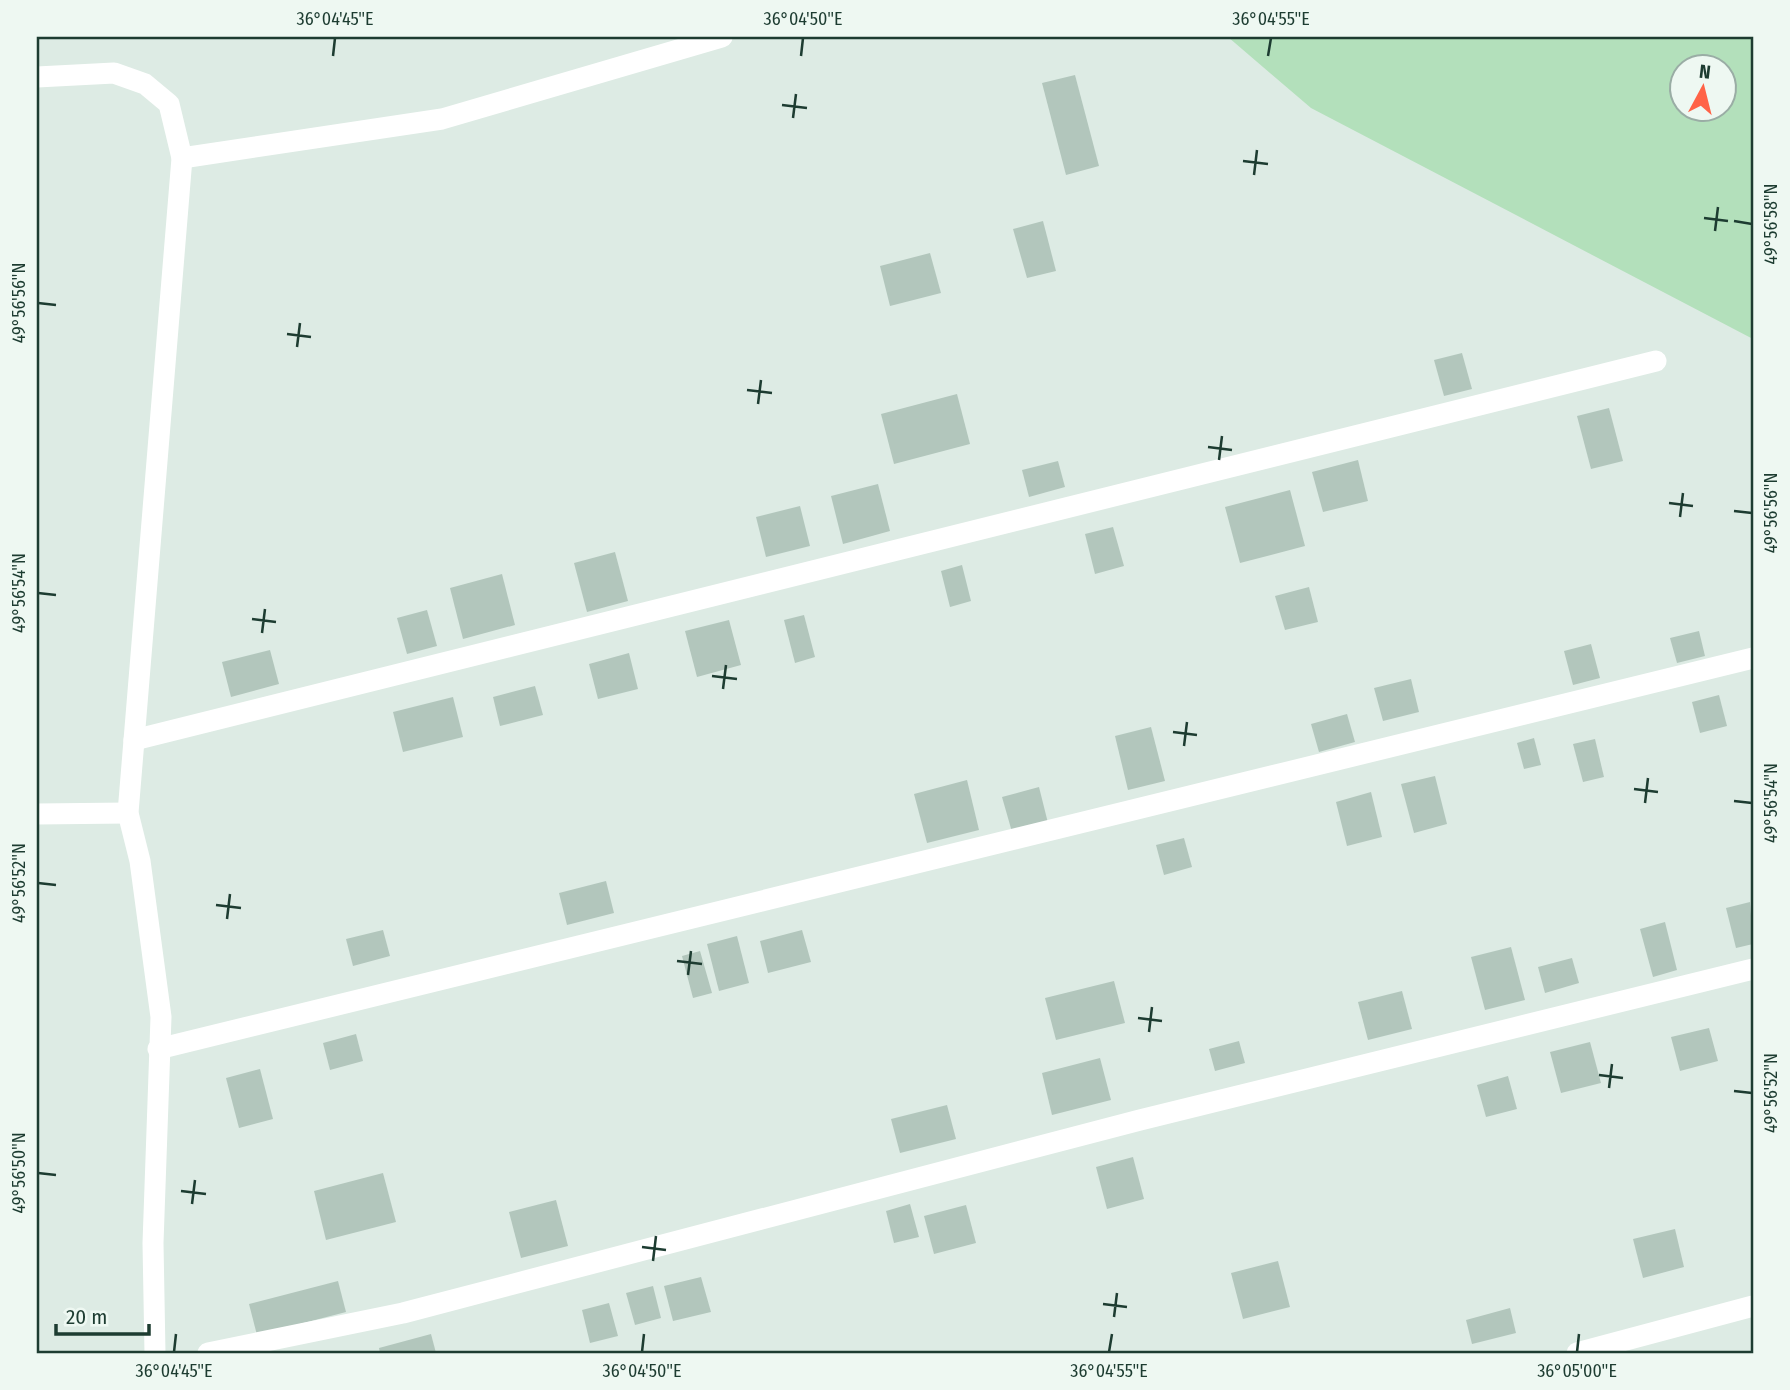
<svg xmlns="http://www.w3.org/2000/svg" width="1790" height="1390" font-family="'Fira Sans Condensed',sans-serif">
  <rect width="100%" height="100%" fill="#ddebe4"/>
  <path fill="#b3e0bb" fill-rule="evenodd" d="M1228,37h525v302l-442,-231zM1682,66h42v42h-42z"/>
  <g fill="#b2c6bc">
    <polygon points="1075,75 1099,166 1066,175 1042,83"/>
    <polygon points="1043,221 1056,271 1027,278 1013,229"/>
    <polygon points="930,253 941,293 890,306 880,266"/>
    <polygon points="1462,353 1472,389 1444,396 1434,360"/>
    <polygon points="957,394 970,444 894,464 881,414"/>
    <polygon points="1609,408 1623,461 1591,469 1577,416"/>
    <polygon points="1358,460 1368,501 1323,512 1312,472"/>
    <polygon points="1058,461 1065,487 1029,497 1022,470"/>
    <polygon points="878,484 890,531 843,544 831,496"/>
    <polygon points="1290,490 1305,546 1240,563 1225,507"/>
    <polygon points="800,506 810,546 766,557 756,517"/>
    <polygon points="1113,527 1124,566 1095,574 1085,534"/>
    <polygon points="615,552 628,601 587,612 574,563"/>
    <polygon points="962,565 971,601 950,607 941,571"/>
    <polygon points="502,574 515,625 463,639 450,588"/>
    <polygon points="1309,587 1318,622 1285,630 1275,596"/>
    <polygon points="427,610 437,646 407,654 397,618"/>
    <polygon points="804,615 815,657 795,663 784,620"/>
    <polygon points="729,620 741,665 697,677 685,631"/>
    <polygon points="1699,631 1705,656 1677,663 1670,638"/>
    <polygon points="1591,644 1600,678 1573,685 1564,651"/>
    <polygon points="270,650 279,684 231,697 222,662"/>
    <polygon points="629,653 638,689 598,699 589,664"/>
    <polygon points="1411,679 1419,712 1383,721 1374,688"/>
    <polygon points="535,686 543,715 500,726 493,697"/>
    <polygon points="1719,695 1727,726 1700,733 1692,702"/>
    <polygon points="453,697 463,737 403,752 393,712"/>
    <polygon points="1347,714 1355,742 1319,752 1311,724"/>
    <polygon points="1151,727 1165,781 1128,790 1115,736"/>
    <polygon points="1534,738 1541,765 1524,769 1517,743"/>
    <polygon points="1595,739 1604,777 1583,782 1573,744"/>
    <polygon points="1435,776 1447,824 1414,833 1401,784"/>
    <polygon points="967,780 979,830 927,843 914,794"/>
    <polygon points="1039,787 1048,823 1012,832 1002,797"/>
    <polygon points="1371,792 1382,837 1347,846 1336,802"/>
    <polygon points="1184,838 1192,867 1164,875 1156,845"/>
    <polygon points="606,881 614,913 567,925 559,893"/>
    <polygon points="1750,902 1753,944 1736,948 1726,908"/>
    <polygon points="1665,922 1677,970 1653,977 1640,929"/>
    <polygon points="383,930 390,956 353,966 346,939"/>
    <polygon points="802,930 811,962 768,973 760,941"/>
    <polygon points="737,936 749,983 719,991 707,944"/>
    <polygon points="1511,947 1525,1000 1485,1010 1471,957"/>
    <polygon points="700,951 712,993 693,998 682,956"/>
    <polygon points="1572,958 1579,983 1545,993 1538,967"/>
    <polygon points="1114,981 1125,1023 1056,1040 1045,998"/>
    <polygon points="1402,991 1412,1029 1368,1040 1358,1002"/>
    <polygon points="1709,1028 1718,1061 1680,1071 1671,1037"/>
    <polygon points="356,1034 363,1061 330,1070 323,1043"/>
    <polygon points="1239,1041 1245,1063 1215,1071 1209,1049"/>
    <polygon points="1590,1042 1601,1083 1561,1093 1550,1052"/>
    <polygon points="1100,1058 1111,1100 1052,1115 1042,1073"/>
    <polygon points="260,1069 273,1119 239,1128 226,1078"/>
    <polygon points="1508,1076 1517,1109 1486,1117 1477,1085"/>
    <polygon points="947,1105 956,1139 900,1153 891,1119"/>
    <polygon points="1133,1157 1144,1199 1107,1209 1096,1167"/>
    <polygon points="383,1173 396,1222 326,1240 314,1191"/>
    <polygon points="556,1200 568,1246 521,1258 509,1212"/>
    <polygon points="910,1204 919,1237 894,1243 886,1211"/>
    <polygon points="966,1205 976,1243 934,1254 924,1216"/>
    <polygon points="1675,1229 1684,1267 1643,1278 1633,1239"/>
    <polygon points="1278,1261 1290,1307 1243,1319 1231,1273"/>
    <polygon points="701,1277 711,1312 673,1321 664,1286"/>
    <polygon points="338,1281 346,1312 257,1335 249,1304"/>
    <polygon points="653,1286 661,1318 635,1325 626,1293"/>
    <polygon points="609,1303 618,1336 590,1343 582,1310"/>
    <polygon points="1510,1308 1516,1333 1472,1344 1466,1320"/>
    <polygon points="431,1334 436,1353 380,1353 379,1348"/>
  </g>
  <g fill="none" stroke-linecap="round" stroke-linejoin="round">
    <g stroke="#fff" stroke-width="21">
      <polyline points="37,77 114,73 145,84 169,104 182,158 128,813 140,861 161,1017 153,1243 155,1353"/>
      <polyline points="182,158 442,119 722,37"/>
      <polyline points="134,740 1656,361"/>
      <polyline points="37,814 128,813"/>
      <polyline points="158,1049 1753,658"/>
      <polyline points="208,1353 403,1313 1140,1120 1753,969"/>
      <polyline points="1577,1353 1753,1306"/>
    </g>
  </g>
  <path fill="none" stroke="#1d3c31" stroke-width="2.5" d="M333,56l2,-18M801,56l2,-18M1268,56l3,-18M782,105l25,3M793,118l3,-24M1243,161l25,3M1254,175l3,-25M1704,218l24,3M1734,221l18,3M1715,231l3,-24M38,303l18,2M287,334l24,3M297,347l3,-24M747,390l25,3M758,404l3,-24M1208,447l24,3M1219,460l3,-24M1669,503l24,3M1734,511l18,2M1680,517l3,-24M38,593l18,2M252,619l24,3M262,633l3,-24M712,676l25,3M723,689l3,-24M1173,732l24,3M1184,746l3,-24M1634,789l24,3M1734,801l18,2M1645,803l3,-25M38,883l18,2M216,905l25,3M227,919l3,-25M677,961l25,3M688,975l3,-24M1138,1018l24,3M1149,1032l3,-25M1599,1075l24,3M1609,1088l3,-24M1734,1091l18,2M38,1173l18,2M181,1191l25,3M192,1204l3,-24M642,1247l24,3M653,1261l3,-25M1103,1304l24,3M1114,1317l3,-24M174,1352l2,-18M642,1352l2,-18M1109,1352l3,-18M1577,1352l2,-18"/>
  <rect width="1790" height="1390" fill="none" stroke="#eef8f2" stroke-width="77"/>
  <g transform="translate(1703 88) rotate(7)"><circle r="33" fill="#eef8f2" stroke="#9aada5" stroke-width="2"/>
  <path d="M0-5L12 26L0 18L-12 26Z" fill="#ff6347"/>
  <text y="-10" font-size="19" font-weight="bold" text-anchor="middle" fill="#1d3c31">N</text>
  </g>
  <path d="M56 1324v10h93v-10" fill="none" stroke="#1d3c31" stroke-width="3.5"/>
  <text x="66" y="1324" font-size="21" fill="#1d3c31" stroke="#eef8f2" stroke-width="5" paint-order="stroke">20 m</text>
  <rect x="38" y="38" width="1714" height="1314" fill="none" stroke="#1d3c31" stroke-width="2.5"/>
  <g font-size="18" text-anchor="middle" fill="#1d3c31">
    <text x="335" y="25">36°04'45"E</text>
    <text x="803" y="25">36°04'50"E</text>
    <text x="1271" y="25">36°04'55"E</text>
    <text transform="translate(1771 224) rotate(-90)" y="6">49°56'58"N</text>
    <text transform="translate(19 303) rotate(-90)" y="6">49°56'56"N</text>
    <text transform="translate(1771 513) rotate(-90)" y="6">49°56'56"N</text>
    <text transform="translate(19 593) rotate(-90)" y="6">49°56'54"N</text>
    <text transform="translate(1771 803) rotate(-90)" y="6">49°56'54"N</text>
    <text transform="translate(19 883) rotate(-90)" y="6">49°56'52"N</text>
    <text transform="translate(1771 1093) rotate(-90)" y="6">49°56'52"N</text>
    <text transform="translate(19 1173) rotate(-90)" y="6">49°56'50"N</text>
    <text x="174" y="1377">36°04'45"E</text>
    <text x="642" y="1377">36°04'50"E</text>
    <text x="1109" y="1377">36°04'55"E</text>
    <text x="1577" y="1377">36°05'00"E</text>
  </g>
</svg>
